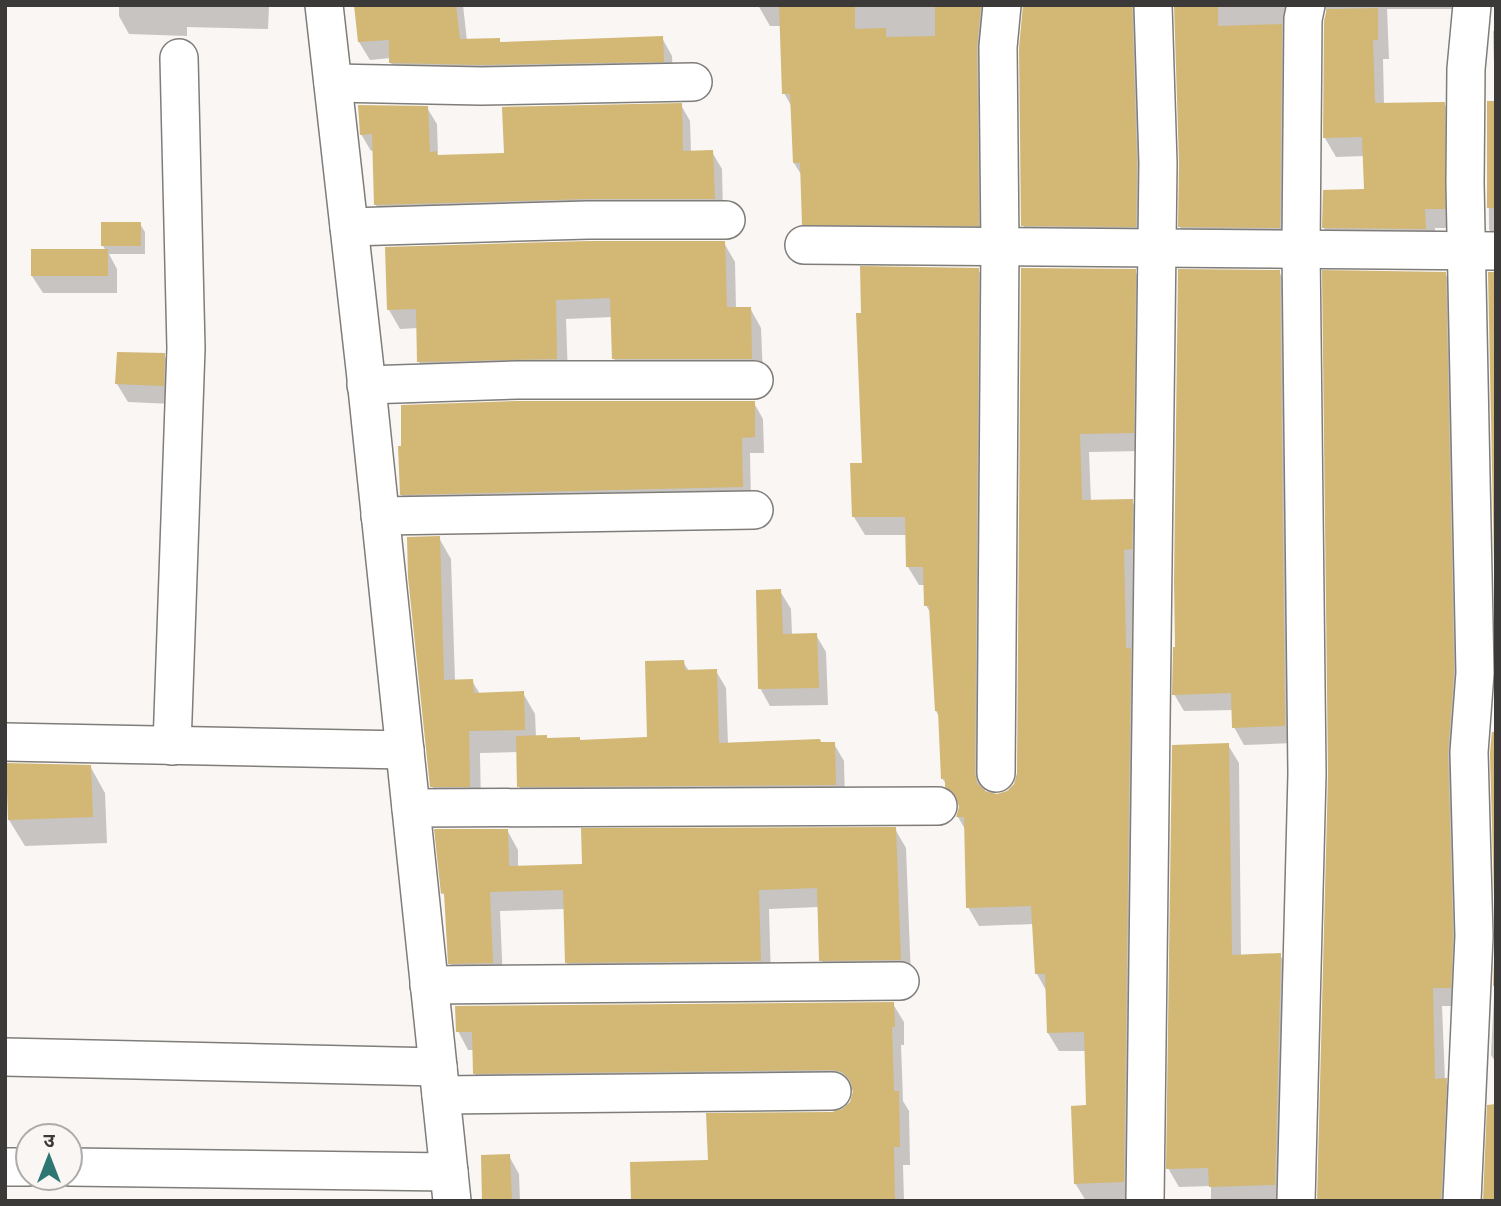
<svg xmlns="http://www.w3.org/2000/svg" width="1501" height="1206" font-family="'Times New Roman','Noto Sans Devanagari',serif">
  <rect width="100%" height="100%" fill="#f9f6f3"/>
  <g fill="#0003">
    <polygon points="119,5 304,5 269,6 268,29 187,27 187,36 129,34 119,16"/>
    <polygon points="356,5 463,5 467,41 499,40 501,44 662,38 672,56 673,79 401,81 391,63 391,58 370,60 359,42"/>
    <polygon points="758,5 1005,5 989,245 815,244 803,224 802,176 794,163 793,109 784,93 782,26 770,26"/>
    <polygon points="1022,5 1157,5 1146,246 1034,245 1023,225 1025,6"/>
    <polygon points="1173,5 1309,5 1290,247 1191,246 1180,227 1181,162 1176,6"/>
    <polygon points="1326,5 1477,5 1469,9 1387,9 1389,59 1383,59 1384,105 1444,103 1455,123 1455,228 1435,228 1436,248 1335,248 1324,228 1324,191 1366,190 1365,156 1336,157 1325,138"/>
    <polygon points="1493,31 1496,31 1496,242 1489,229 1488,102 1495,102"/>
    <polygon points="681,105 690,121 691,153 712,152 722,169 723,215 385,221 376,205 374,150 371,151 361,134 427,108 437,124 438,157 505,155"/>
    <polygon points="140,224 145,232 145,254 109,254 117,269 117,293 43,293 32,276 106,251 103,246"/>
    <polygon points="724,243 735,262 736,309 750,308 761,328 763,378 625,378 614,359 613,317 566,319 568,378 430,381 419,362 418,328 400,329 389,310"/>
    <polygon points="978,269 988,288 985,792 997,796 1008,792 1015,785 1019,773 1023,270 1135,271 1145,289 1143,451 1089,452 1091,502 1132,501 1142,519 1142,567 1134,567 1136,660 1134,1201 1086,1201 1075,1183 1088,1107 1086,1051 1059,1051 1048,1033 1047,992 1037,974 1034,924 979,926 968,907 966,831 958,817 961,807 942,778 940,718 936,711 931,614 926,605 925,585 919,585 908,567 907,535 865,535 854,517 864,465"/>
    <polygon points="1279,272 1289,289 1294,743 1244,745 1234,727 1233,710 1184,711 1174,694 1177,648"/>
    <polygon points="1445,273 1455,292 1460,1006 1442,1006 1445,1080 1456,1099 1452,1201 1319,1201"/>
    <polygon points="164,355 174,373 173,404 128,402 117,384"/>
    <polygon points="754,403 763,419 764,453 750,453 751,503 411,510 401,494"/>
    <polygon points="439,538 451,559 455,681 472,681 480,694 523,693 535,714 536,737 547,740 579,739 581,741 649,739 683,662 689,671 716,671 726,688 728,744 834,744 844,761 845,802 529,803 519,786 518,752 480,753 481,808 444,808 432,786"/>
    <polygon points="780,591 791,609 792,635 816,635 826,652 828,705 770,706 760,688"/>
    <polygon points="1228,745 1239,763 1241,956 1280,955 1291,973 1285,1201 1211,1201 1211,1186 1179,1187 1168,1168"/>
    <polygon points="90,766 105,793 107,843 25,846 9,820"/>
    <polygon points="895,829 906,848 911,979 832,979 821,960 819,907 769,909 771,980 577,982 566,962 565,909 500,911 503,982 461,983 450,963 446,899 443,893 507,830 518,850 518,868 583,866"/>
    <polygon points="1496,958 1496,1063 1491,1055"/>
    <polygon points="893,1004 904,1022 904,1045 901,1045 903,1101 909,1111 910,1165 903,1165 904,1201 633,1201 709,1161 844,1110 851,1103 854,1091 843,1088 485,1092 474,1073 474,1050 468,1050 458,1031"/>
    <polygon points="509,1156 519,1174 520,1201 484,1201"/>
  </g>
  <g fill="#d2b775">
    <polygon points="354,5 456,5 460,39 500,38 500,42 663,36 664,62 481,65 389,63 389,40 358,42"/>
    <polygon points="779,5 855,5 855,29 886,28 886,37 935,36 935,5 981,5 977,47 979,226 802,225 800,163 793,163 790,94 782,94"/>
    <polygon points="1023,5 1132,5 1137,163 1136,227 1021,226 1019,48"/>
    <polygon points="1174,5 1218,5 1218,26 1282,24 1280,228 1178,227 1179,162"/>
    <polygon points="1378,8 1378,40 1373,40 1375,103 1445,102 1445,209 1425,209 1426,229 1322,228 1323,190 1364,189 1362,137 1323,138 1324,21 1327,9"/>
    <rect x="1487" y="101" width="9" height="107"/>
    <polygon points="682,103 683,151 713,150 715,199 588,199 374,205 372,134 360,135 358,105 428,106 430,152 437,151 437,155 504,153 502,107"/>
    <rect x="101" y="222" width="40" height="24"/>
    <polygon points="588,241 725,241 727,307 751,307 752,359 612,359 610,298 556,300 557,359 417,362 416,309 387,310 385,247"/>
    <rect x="31" y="249" width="77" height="27"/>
    <polygon points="860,266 979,268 975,773 977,783 985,791 997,794 1007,791 1014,784 1017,773 1021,268 1136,269 1134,433 1080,434 1082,500 1133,499 1132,549 1124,550 1126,648 1131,648 1124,1182 1074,1184 1071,1106 1086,1105 1084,1032 1047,1033 1045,974 1035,974 1031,906 966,908 964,817 956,817 959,807 956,796 945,787 945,779 941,779 938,711 935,711 929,606 924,606 923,567 906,567 905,517 852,517 850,463 862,463 856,313 861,313"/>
    <polygon points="1178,269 1280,270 1285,726 1232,728 1231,693 1172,695 1173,647 1175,647 1174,581"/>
    <polygon points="1322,270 1446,272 1454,672 1448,752 1453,936 1451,988 1433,988 1435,1079 1447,1078 1441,1201 1317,1201 1328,774"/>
    <polygon points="1488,272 1496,272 1496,661"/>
    <polygon points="117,352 165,353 164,386 115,384"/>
    <polygon points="517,401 755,401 755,437 742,438 743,487 400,495 398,446 401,446 401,405"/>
    <polygon points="440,536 444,680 473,679 474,693 524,691 525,730 469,731 470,787 430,787 408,577 407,537"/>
    <polygon points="781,589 783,634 817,633 819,688 758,689 756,590"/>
    <polygon points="684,660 685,670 717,669 719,743 820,739 821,742 835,742 836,785 517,787 516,736 547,735 547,738 580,737 580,740 647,737 645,661"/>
    <polygon points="1492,732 1496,732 1496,986 1493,986 1495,935 1490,753"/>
    <polygon points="1229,743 1232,955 1281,953 1275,1185 1209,1187 1208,1168 1166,1169 1172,745"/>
    <polygon points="6,763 91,765 93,817 8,820"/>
    <polygon points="896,827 901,960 819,961 817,888 759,890 761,961 565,963 563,890 490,892 493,963 448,964 444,893 441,894 434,829 508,829 509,866 582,864 581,828"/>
    <polygon points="894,1002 895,1027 892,1027 894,1091 899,1091 900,1147 894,1147 895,1201 631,1201 630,1162 708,1160 706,1113 832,1112 842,1109 850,1102 853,1091 850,1080 842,1072 832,1070 473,1074 472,1032 456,1032 455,1006"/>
    <polygon points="1496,1104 1496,1201 1483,1201 1487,1105"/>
    <polygon points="510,1154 512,1201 482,1201 481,1155"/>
  </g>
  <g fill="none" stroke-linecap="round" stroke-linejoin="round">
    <defs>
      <g id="minor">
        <polyline points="324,5 365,369 452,1201"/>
        <polyline points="333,83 481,86 693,82"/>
        <polyline points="349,227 588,220 726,220"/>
        <polyline points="804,245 1496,251"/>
        <polyline points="366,385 517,380 754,380"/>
        <polyline points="380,516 754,510"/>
        <polyline points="5,742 405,750"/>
        <polyline points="172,746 186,348 179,58"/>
        <polyline points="996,773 1000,247 998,47 1002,5"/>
        <polyline points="411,808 938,806"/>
        <polyline points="429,985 900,981"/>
        <polyline points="5,1057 438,1067"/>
        <polyline points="441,1095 832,1091"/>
        <polyline points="5,1167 28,1167"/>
        <polyline points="70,1167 449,1172"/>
        <polyline points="1145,1201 1158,163 1153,5"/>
        <polyline points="1296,1201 1307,774 1301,249 1303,19 1306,5"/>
        <polyline points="1462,1201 1474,936 1469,752 1475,673 1465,183 1466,69 1472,5"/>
      </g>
    </defs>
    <use href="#minor" stroke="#7f7d7a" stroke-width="40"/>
    <use href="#minor" stroke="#fff" stroke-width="37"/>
  </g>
  <rect width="1501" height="1206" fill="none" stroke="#3b3a39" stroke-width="14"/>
  <g transform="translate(49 1157)"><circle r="33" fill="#f9f6f3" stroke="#adaba9" stroke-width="2"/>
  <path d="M0-5L12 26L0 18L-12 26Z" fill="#2e7672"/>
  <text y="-10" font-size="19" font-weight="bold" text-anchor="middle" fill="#3b3a39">उ</text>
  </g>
</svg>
